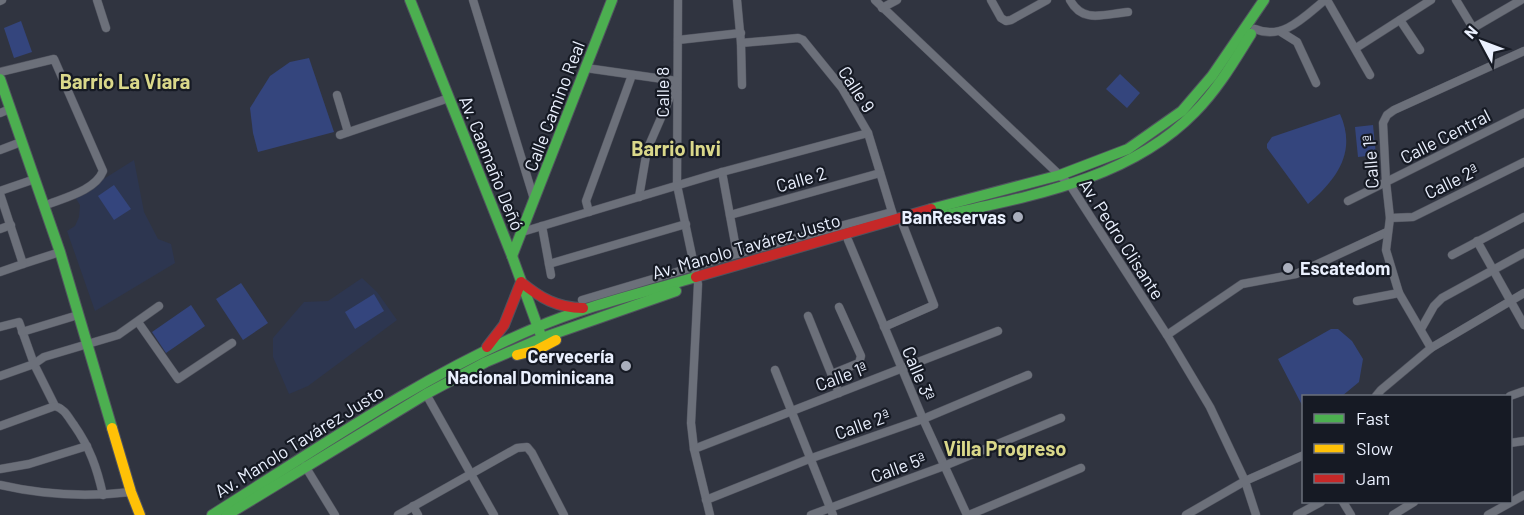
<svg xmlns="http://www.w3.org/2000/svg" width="1524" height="515" font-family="Barlow,sans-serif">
  <rect width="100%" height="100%" fill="#303440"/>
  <g fill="#2d3650">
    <polygon points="134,160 144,212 158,239 171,244 175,263 95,311 67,231 75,226 79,217 80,205 75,197"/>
    <polygon points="362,278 377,292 397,320 308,386 289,394 273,357 273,338 304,302 328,301"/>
  </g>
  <g fill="#34457d">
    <polygon points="21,21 32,52 14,58 4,28"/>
    <polygon points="309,58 334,132 258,152 253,133 250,108 270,76 290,62"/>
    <polygon points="1120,74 1140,93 1127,108 1106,89"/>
    <path d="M1340,114c17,38 -3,65 -32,90l-41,-56v-4l5,-7z"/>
    <polygon points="1373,125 1376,155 1358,157 1355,127"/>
    <polygon points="114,185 131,209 114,220 98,196"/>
    <polygon points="241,283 268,323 243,340 216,299"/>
    <polygon points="374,294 384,311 355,329 345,312"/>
    <polygon points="191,305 205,326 166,353 152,332"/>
    <polygon points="1331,329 1338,329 1352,341 1363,359 1359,382 1342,396 1304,396 1303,407 1278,359"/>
  </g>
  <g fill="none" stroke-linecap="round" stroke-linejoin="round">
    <defs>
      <g id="street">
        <polyline points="97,0 106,28"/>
        <polyline points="473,0 534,199"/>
        <polyline points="678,0 677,185 698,284 691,423 694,449 710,515"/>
        <polyline points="737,0 741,43 742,85"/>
        <polyline points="875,0 1070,185 1167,335 1210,407 1245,481 1256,515"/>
        <polyline points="991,0 1001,18 1006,21 1011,20 1047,0"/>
        <path d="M1070,0c13,24 34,14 58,12"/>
        <polyline points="1327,0 1370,75"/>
        <polyline points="1456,0 1473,28 1521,0"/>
        <polyline points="0,1 2,0"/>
        <polyline points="882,8 897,0"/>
        <polyline points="1400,20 1420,50"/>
        <path d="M1255,29c28,12 50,-13 70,-29"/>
        <polyline points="1281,32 1297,42 1316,83"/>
        <polyline points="678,40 741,33"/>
        <polyline points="741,43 798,38 803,40 842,88 868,133 893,215"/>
        <polyline points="1356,48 1431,0"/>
        <polyline points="586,68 677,81 647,150 639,197"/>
        <path d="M0,72l54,-13 49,112c-8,20 -40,27 -59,35"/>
        <polyline points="337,95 348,132"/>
        <polyline points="0,113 10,109"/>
        <polyline points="340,135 449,98"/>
        <polyline points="0,150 21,142"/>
        <polyline points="722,172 737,254"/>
        <polyline points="0,191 35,179"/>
        <polyline points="0,194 23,264 60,252"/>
        <polyline points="1348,201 1524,113"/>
        <polyline points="589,212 586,201 632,75"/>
        <polyline points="730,215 880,173"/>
        <polyline points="1390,218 1413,217 1524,162"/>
        <polyline points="542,226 551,275"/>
        <polyline points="0,229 11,225"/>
        <polyline points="522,232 722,172 868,133"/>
        <polyline points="848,240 923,419 967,515"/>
        <polyline points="1477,241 1524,325"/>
        <polyline points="1452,255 1524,217"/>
        <polyline points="549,264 686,224"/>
        <polyline points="0,272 23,264"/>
        <polyline points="582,300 737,254 892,212"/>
        <polyline points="1357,301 1399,293"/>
        <polyline points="808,316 839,393"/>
        <polyline points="138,322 178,379 232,343"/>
        <path d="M0,327l19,-5 15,42 21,42c10,3 13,11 19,19 16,23 23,43 29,70"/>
        <polyline points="884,327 934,305 903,225"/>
        <polyline points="1421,329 1434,306 1442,298 1524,253"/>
        <polyline points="22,332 78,315"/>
        <polyline points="1167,335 1242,284 1296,274 1387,232"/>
        <polyline points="1431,348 1399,293 1386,250 1390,218 1386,182 1383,123 1387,115 1394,110 1524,51"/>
        <polyline points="775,370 833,515"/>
        <polyline points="832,374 859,363 861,356 839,307"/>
        <polyline points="0,376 34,364 44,357 118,335 159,306"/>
        <polyline points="426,394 494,515"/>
        <polyline points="1376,396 1381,390 1431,348 1524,293"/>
        <polyline points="1510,396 1524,391"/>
        <polyline points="0,426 55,406"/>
        <polyline points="1510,443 1524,441"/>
        <polyline points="694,449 998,331"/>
        <polyline points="305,466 335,515"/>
        <polyline points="0,469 29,464 87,446"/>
        <path d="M0,485c43,10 88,12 131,7"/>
        <polyline points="706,500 809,459 923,419 1028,375"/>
        <polyline points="1343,502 1351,515"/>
        <polyline points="413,506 418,515"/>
        <polyline points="398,515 517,448 527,447 532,453 564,515"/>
        <polyline points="811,515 944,466 1061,418"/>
        <polyline points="969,515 1081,468"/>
        <polyline points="1186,515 1245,481 1304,455"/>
        <polyline points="1297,515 1321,502"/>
        <polyline points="1393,515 1414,502"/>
        <polyline points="1488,515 1524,495"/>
      </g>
      <g id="fast">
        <polyline points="410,0 512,256 540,333"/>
        <polyline points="0,79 60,252 112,428"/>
        <polyline points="931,209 1060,175 1128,149 1182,111 1212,76 1264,0"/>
        <path d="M923,220c94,-22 202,-36 272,-108 23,-23 39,-51 56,-78"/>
        <polyline points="512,256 612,0"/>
        <path d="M212,515c105,-66 208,-138 323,-187 51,-22 107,-35 161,-51"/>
        <polyline points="227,515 426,394 486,362 542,338 676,291"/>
      </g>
      <g id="slow">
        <polyline points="517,355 537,350 556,340"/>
        <polyline points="112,428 131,492 140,515"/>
      </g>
      <g id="jam">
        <polyline points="696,277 931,209"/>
        <path d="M487,347l17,-22 17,-43c19,16 37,26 62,26"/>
      </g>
    </defs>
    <use href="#street" stroke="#50535e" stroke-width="9"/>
    <use href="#fast" stroke="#50535e" stroke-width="12"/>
    <use href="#slow" stroke="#50535e" stroke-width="12"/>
    <use href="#jam" stroke="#50535e" stroke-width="12"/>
    <use href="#street" stroke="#6c707a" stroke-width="8"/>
    <use href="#fast" stroke="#4caf50" stroke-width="10"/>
    <use href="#slow" stroke="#ffc107" stroke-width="10"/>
    <use href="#jam" stroke="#c62828" stroke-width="10"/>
  </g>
  <g fill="#a9aebc" stroke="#161a24" stroke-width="2">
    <circle cx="1018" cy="217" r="6"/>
    <circle cx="1288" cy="268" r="6"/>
    <circle cx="626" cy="366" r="6"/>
  </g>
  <g text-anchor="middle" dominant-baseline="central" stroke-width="4.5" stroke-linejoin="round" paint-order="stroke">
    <g font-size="18" fill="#eaf0fe" stroke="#161a24">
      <text transform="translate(857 89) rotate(57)">Calle 9</text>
      <text transform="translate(662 92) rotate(-90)">Calle 8</text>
      <text transform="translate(554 106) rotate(-69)">Calle Camino Real</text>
      <text transform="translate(1445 136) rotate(-27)">Calle Central</text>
      <text transform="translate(1370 162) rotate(-94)">Calle 1ª</text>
      <text transform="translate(492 163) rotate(68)">Av. Caamaño Deñó</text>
      <text transform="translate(801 179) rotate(-16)">Calle 2</text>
      <text transform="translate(1451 181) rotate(-26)">Calle 2ª</text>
      <text transform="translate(1122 239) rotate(57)">Av. Pedro Clisante</text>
      <text transform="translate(746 246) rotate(-16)">Av. Manolo Tavárez Justo</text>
      <text transform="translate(919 373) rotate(67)">Calle 3ª</text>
      <text transform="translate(841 376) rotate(-20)">Calle 1ª</text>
      <text transform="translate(862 424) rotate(-20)">Calle 2ª</text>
      <text transform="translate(299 441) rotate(-32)">Av. Manolo Tavárez Justo</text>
      <text transform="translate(898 467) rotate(-20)">Calle 5ª</text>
    </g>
    <g font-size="18" font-weight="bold" fill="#eaf0fe" stroke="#161a24" text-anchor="end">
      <text x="1006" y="217">BanReservas</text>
      <text x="1300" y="268" text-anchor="start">Escatedom</text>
      <text x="614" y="356">Cervecería<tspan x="614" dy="21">Nacional Dominicana</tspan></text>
    </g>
    <g font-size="20" font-weight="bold" fill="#dad88a" stroke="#161a24">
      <text x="125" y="81">Barrio La Viara</text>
      <text x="676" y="148">Barrio Invi</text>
      <text x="1005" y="448">Villa Progreso</text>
    </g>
  </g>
  <rect x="1302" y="395" width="210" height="108" fill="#161a24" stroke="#6b707b" stroke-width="1.5"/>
  <rect x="1314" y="414" width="30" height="9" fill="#4caf50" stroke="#6b707b" stroke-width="1.5"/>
  <text x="1356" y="425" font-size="18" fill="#eaf0fe">Fast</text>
  <rect x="1314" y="444" width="30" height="9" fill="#ffc107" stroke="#6b707b" stroke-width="1.5"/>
  <text x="1356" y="455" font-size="18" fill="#eaf0fe">Slow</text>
  <rect x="1314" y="474" width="30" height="9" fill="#c62828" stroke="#6b707b" stroke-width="1.5"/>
  <text x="1356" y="485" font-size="18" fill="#eaf0fe">Jam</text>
  <g transform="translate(1482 42) rotate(311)" stroke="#161a24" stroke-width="4.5" paint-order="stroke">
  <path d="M0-4.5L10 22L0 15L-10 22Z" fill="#eaf0fe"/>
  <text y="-9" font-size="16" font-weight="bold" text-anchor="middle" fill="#eaf0fe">N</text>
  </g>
</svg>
